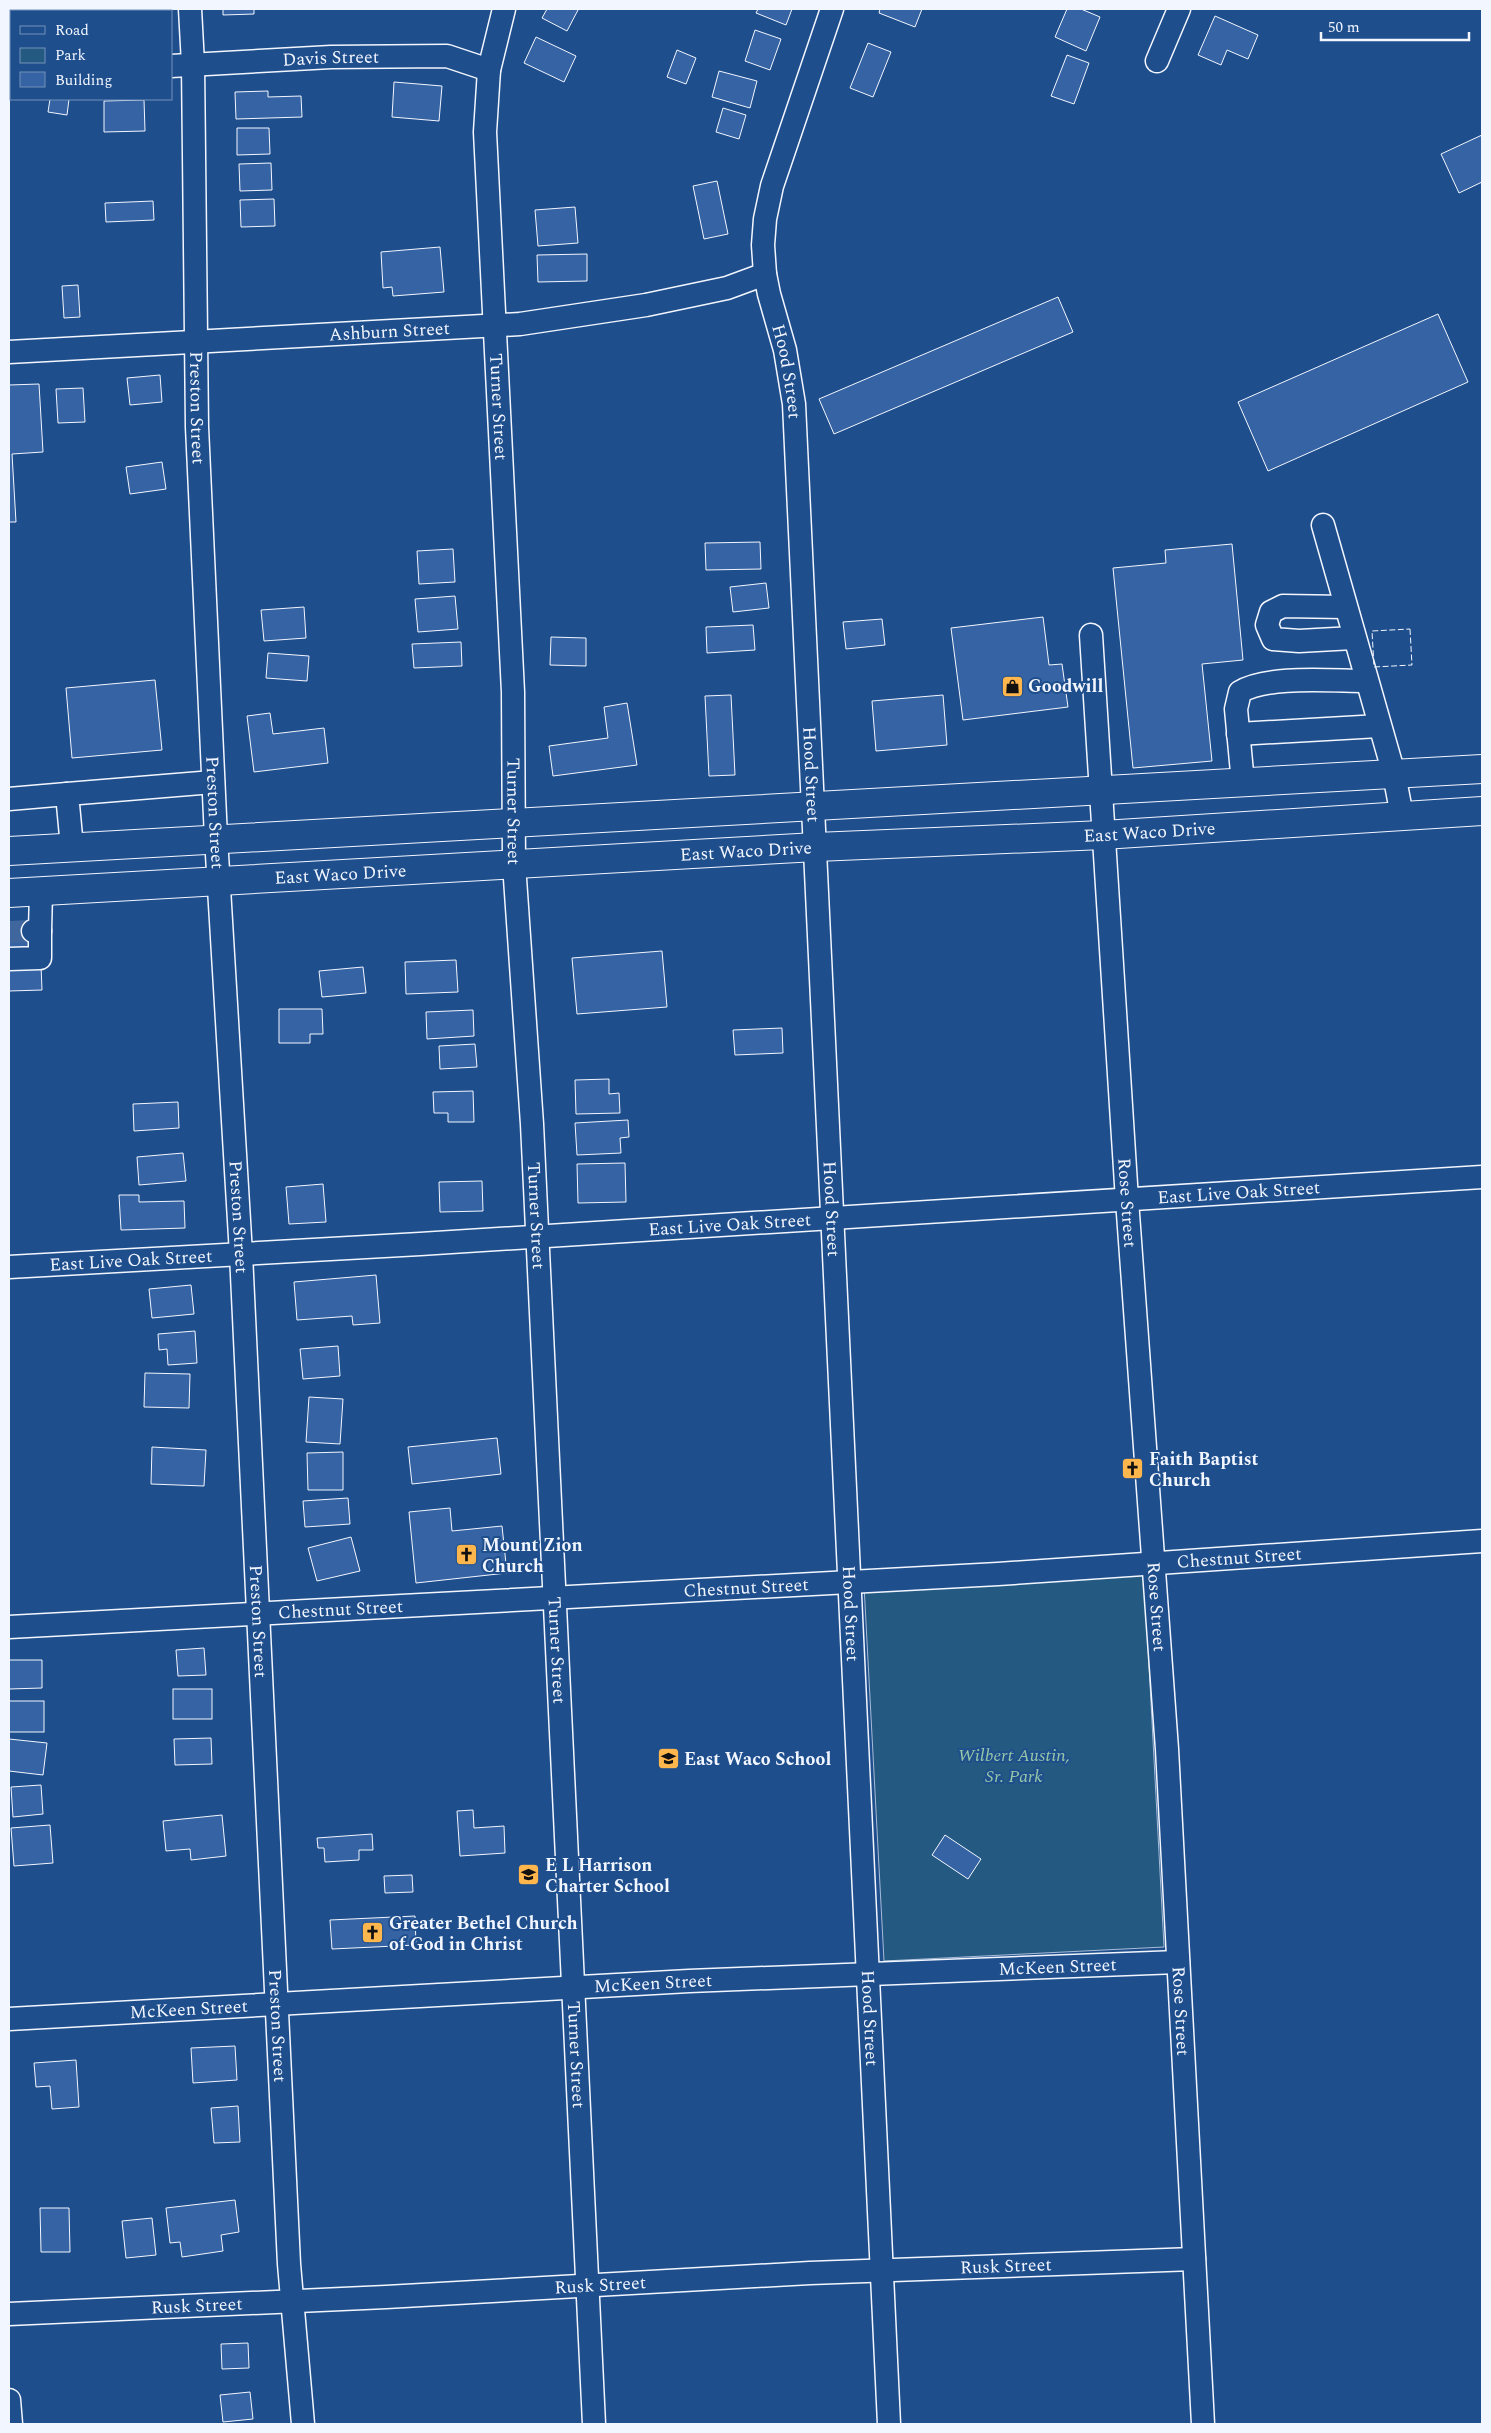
<svg xmlns="http://www.w3.org/2000/svg" width="1491" height="2433" font-family="Spectral,serif">
  <rect width="100%" height="100%" fill="#1f4e8c"/>
  <polygon fill="#245a82" stroke="#a8bbd7" points="1144,1571 1164,1947 884,1961 864,1585"/>
  <g fill="#3563a3" stroke="#f2f6ff">
    <polygon points="9,9 24,9 24,11 11,11 11,53 9,53"/>
    <polygon points="223,9 254,9 254,14 223,15"/>
    <polygon points="547,9 575,9 578,10 567,31 542,18"/>
    <polygon points="758,9 792,9 786,25 756,13"/>
    <polygon points="880,9 922,9 915,27 879,13"/>
    <polygon points="1067,9 1081,9 1100,17 1086,51 1055,37"/>
    <polygon points="1215,16 1258,35 1248,59 1227,50 1221,65 1198,55"/>
    <polygon points="755,30 781,39 770,70 745,61"/>
    <polygon points="536,37 576,56 564,82 524,63"/>
    <polygon points="868,43 891,52 873,97 850,88"/>
    <polygon points="677,50 696,58 686,84 667,77"/>
    <polygon points="1067,55 1089,63 1074,104 1051,96"/>
    <polygon points="719,71 757,81 750,108 712,97"/>
    <polygon points="394,82 442,86 439,121 392,117"/>
    <polygon points="268,91 268,97 301,96 302,117 236,119 235,92"/>
    <polygon points="50,99 69,99 67,115 48,112"/>
    <polygon points="144,100 145,131 104,132 104,101"/>
    <polygon points="723,108 746,115 739,139 716,132"/>
    <polygon points="237,128 269,128 270,154 237,155"/>
    <polygon points="1482,135 1482,182 1459,193 1441,154"/>
    <polygon points="271,163 272,190 240,191 239,164"/>
    <polygon points="717,181 728,234 704,239 693,186"/>
    <polygon points="274,199 275,226 241,227 240,200"/>
    <polygon points="153,201 154,220 106,222 105,203"/>
    <polygon points="575,207 578,243 538,246 535,210"/>
    <polygon points="440,247 444,292 393,296 392,287 383,288 381,252"/>
    <polygon points="587,254 587,281 538,282 537,255"/>
    <polygon points="78,285 80,317 64,318 62,286"/>
    <polygon points="1058,297 1073,332 834,434 819,399"/>
    <polygon points="1438,314 1468,382 1268,471 1238,402"/>
    <polygon points="160,375 162,402 130,405 127,378"/>
    <polygon points="39,384 43,452 12,454 16,522 9,522 9,385"/>
    <polygon points="83,388 85,422 58,423 56,389"/>
    <polygon points="162,462 166,489 130,494 126,467"/>
    <polygon points="760,542 761,569 706,570 705,543"/>
    <polygon points="1232,544 1243,660 1202,664 1212,761 1133,768 1113,568 1166,563 1165,550"/>
    <polygon points="453,549 455,582 419,584 417,551"/>
    <polygon points="766,583 769,608 733,612 730,587"/>
    <polygon points="455,596 458,629 418,632 415,599"/>
    <polygon points="304,607 306,638 264,641 261,610"/>
    <polygon points="1043,617 1049,665 1062,664 1068,707 963,720 951,628"/>
    <polygon points="882,619 885,645 846,649 843,622"/>
    <polygon points="753,625 755,650 707,653 706,627"/>
    <polygon points="551,637 586,638 586,666 550,665"/>
    <polygon points="461,642 462,666 414,668 412,644"/>
    <polygon points="268,653 309,656 307,681 266,678"/>
    <polygon points="155,680 162,750 72,758 66,688"/>
    <polygon points="731,695 735,775 709,776 705,696"/>
    <polygon points="943,695 947,745 876,751 872,701"/>
    <polygon points="627,703 637,765 553,776 549,746 608,738 604,707"/>
    <polygon points="270,713 273,734 324,728 328,763 254,772 247,716"/>
    <polygon points="33,928 34,952 9,953 9,929"/>
    <polygon points="662,951 667,1007 577,1014 572,958"/>
    <polygon points="456,960 458,992 406,994 405,962"/>
    <polygon points="41,965 42,990 9,991 9,966"/>
    <polygon points="363,967 366,993 322,997 319,971"/>
    <polygon points="279,1009 322,1009 323,1034 310,1034 310,1043 279,1043"/>
    <polygon points="473,1010 474,1036 427,1039 426,1012"/>
    <polygon points="782,1028 783,1053 735,1055 733,1030"/>
    <polygon points="475,1044 477,1067 440,1069 439,1046"/>
    <polygon points="609,1079 609,1094 619,1093 620,1113 576,1114 575,1080"/>
    <polygon points="473,1091 474,1122 448,1122 448,1113 434,1113 433,1092"/>
    <polygon points="178,1102 179,1128 134,1131 133,1104"/>
    <polygon points="628,1120 629,1137 620,1138 621,1153 577,1155 575,1123"/>
    <polygon points="183,1153 186,1181 139,1185 137,1157"/>
    <polygon points="625,1163 626,1202 578,1203 577,1164"/>
    <polygon points="482,1181 483,1211 440,1212 439,1182"/>
    <polygon points="323,1184 326,1222 289,1224 286,1187"/>
    <polygon points="119,1195 139,1195 139,1202 184,1201 185,1228 121,1230"/>
    <polygon points="376,1275 380,1323 353,1325 352,1316 297,1320 294,1282"/>
    <polygon points="191,1285 194,1314 152,1318 149,1289"/>
    <polygon points="195,1331 197,1363 168,1365 167,1349 159,1350 158,1334"/>
    <polygon points="338,1346 340,1376 303,1379 300,1349"/>
    <polygon points="145,1373 190,1374 189,1408 144,1407"/>
    <polygon points="309,1397 343,1399 340,1444 306,1442"/>
    <polygon points="497,1438 501,1474 412,1484 408,1447"/>
    <polygon points="152,1447 206,1450 204,1486 151,1484"/>
    <polygon points="343,1452 343,1490 308,1490 307,1453"/>
    <polygon points="348,1498 350,1524 305,1527 303,1501"/>
    <polygon points="450,1508 452,1531 502,1526 507,1573 416,1583 409,1512"/>
    <polygon points="351,1537 360,1571 317,1581 308,1548"/>
    <polygon points="204,1648 206,1675 178,1676 176,1650"/>
    <polygon points="9,1660 42,1660 42,1688 9,1689"/>
    <rect x="173" y="1689" width="39" height="30"/>
    <rect x="9" y="1701" width="35" height="31"/>
    <polygon points="211,1738 212,1764 175,1765 174,1739"/>
    <polygon points="9,1739 47,1743 43,1775 9,1771"/>
    <polygon points="41,1785 43,1814 13,1817 11,1787"/>
    <polygon points="473,1810 474,1828 504,1826 505,1853 460,1856 457,1811"/>
    <polygon points="222,1815 226,1856 191,1860 190,1849 166,1851 163,1821"/>
    <polygon points="50,1825 53,1863 14,1866 11,1828"/>
    <polygon points="372,1834 373,1850 359,1850 359,1860 325,1862 324,1848 318,1848 317,1838"/>
    <polygon points="945,1835 981,1859 968,1879 932,1855"/>
    <polygon points="412,1875 413,1892 385,1893 384,1876"/>
    <polygon points="415,1916 416,1945 332,1949 330,1920"/>
    <polygon points="235,2046 237,2080 193,2083 191,2048"/>
    <polygon points="76,2060 79,2107 52,2109 50,2086 36,2087 34,2063"/>
    <polygon points="238,2106 240,2142 214,2143 211,2108"/>
    <polygon points="235,2200 239,2232 221,2235 223,2251 182,2257 180,2242 170,2243 166,2208"/>
    <polygon points="40,2208 69,2208 70,2252 41,2252"/>
    <polygon points="152,2218 156,2255 126,2258 122,2221"/>
    <polygon points="248,2343 249,2368 222,2369 221,2344"/>
    <polygon points="250,2392 253,2419 223,2422 220,2395"/>
  </g>
  <g fill="none" stroke-linecap="round" stroke-linejoin="round">
    <polyline stroke="#3f679d" stroke-width="22" stroke-dasharray="22 11" stroke-linecap="butt" points="9,932 33,931"/>
    <defs>
      <g id="minor">
        <path id="s1" d="M190,9l3,55 4,363 19,411 25,416 48,1010 14,160"/>
        <path id="s2" d="M504,9l-15,61 -4,62 28,560 1,172 18,260 62,1300"/>
        <path id="s3" d="M832,9l-60,177 -7,33 -2,26 2,29 4,20 16,56 9,54 95,2020"/>
        <polyline points="1157,61 1179,9"/>
        <path id="s4" d="M171,66l160,-9 116,-1 42,14"/>
        <polyline points="9,75 11,75"/>
        <path id="s5" d="M9,352l511,-28 126,-19 81,-17 38,-14"/>
        <polyline points="1323,525 1394,774 1402,816"/>
        <polyline points="1345,607 1283,606 1271,612 1267,625 1273,639 1299,641 1353,638"/>
        <path id="s6" d="M1091,635l36,565 40,549 36,675"/>
        <polyline points="1238,734 1379,726"/>
        <path d="M1243,783l-7,-74 4,-17c27,-17 92,-11 126,-11"/>
        <polyline points="9,799 67,794"/>
        <polyline points="72,847 67,794 213,782"/>
        <polyline points="33,931 40,931 41,891"/>
        <polyline points="9,959 40,958 40,931"/>
        <path id="s7" d="M9,1267l411,-23 1062,-67"/>
        <path id="s8" d="M9,1627l989,-53 484,-33"/>
        <path id="s9" d="M9,2019l680,-38 489,-19"/>
        <path id="s10" d="M9,2314l377,-17 424,-24 384,-14"/>
        <polyline points="9,2400 11,2424"/>
      </g>
      <g id="major">
        <polyline points="9,851 1482,769"/>
        <path id="s11" d="M9,893l807,-46 287,-12 379,-24"/>
      </g>
    </defs>
    <use href="#minor" stroke="#f2f6ff" stroke-width="25"/>
    <use href="#major" stroke="#f2f6ff" stroke-width="30"/>
    <use href="#minor" stroke="#1f4e8c" stroke-width="22"/>
    <use href="#major" stroke="#1f4e8c" stroke-width="28"/>
    <polygon stroke="#f2f6ff" stroke-width="1" stroke-dasharray="6 2.5" stroke-linecap="butt" points="1410,629 1412,665 1374,667 1372,631"/>
  </g>
  <defs>
    <symbol id="shop-square" viewBox="-11 -11 22 22"><rect x="-9" y="-9" width="18" height="18" rx="4" fill="#ffb74d" stroke="#1f4e8c"/><path d="M-5-2.5h2.3a2.7 3.5 0 0 1 5.4 0H5L5.5 6h-11ZM-1.5-2.5h3a1.5 2.3 0 0 0-3 0Z" fill="#111"/></symbol>
    <symbol id="church-square" viewBox="-11 -11 22 22"><rect x="-9" y="-9" width="18" height="18" rx="4" fill="#ffb74d" stroke="#1f4e8c"/><path d="M-1.2-6h2.4v3.5h3.3v2.4h-3.3V6h-2.4V-.1h-3.3v-2.4h3.3Z" fill="#111"/></symbol>
    <symbol id="school-square" viewBox="-11 -11 22 22"><rect x="-9" y="-9" width="18" height="18" rx="4" fill="#ffb74d" stroke="#1f4e8c"/><path d="M0-5L7-2L0 1L-7-2ZM-4 1L0 2.5L4 1V4Q0 6-4 4Z" fill="#111"/></symbol>
  </defs>
  <g fill-rule="evenodd">
    <use href="#shop-square" x="1000" y="674" width="25" height="25"/>
    <use href="#church-square" x="1120" y="1456" width="25" height="25"/>
    <use href="#church-square" x="454" y="1542" width="25" height="25"/>
    <use href="#school-square" x="656" y="1746" width="25" height="25"/>
    <use href="#school-square" x="516" y="1862" width="25" height="25"/>
    <use href="#church-square" x="360" y="1920" width="25" height="25"/>
  </g>
  <g text-anchor="middle" dominant-baseline="central" stroke-width="4" stroke-linejoin="round" paint-order="stroke">
    <g font-size="18" fill="#f2f6ff" stroke="#1f4e8c">
      <text stroke="none"><textPath href="#s4" startOffset="160">Davis Street</textPath></text>
      <text stroke="none"><textPath href="#s5" startOffset="381">Ashburn Street</textPath></text>
      <text stroke="none"><textPath href="#s3" startOffset="376">Hood Street</textPath></text>
      <text stroke="none"><textPath href="#s2" startOffset="400">Turner Street</textPath></text>
      <text stroke="none"><textPath href="#s1" startOffset="399">Preston Street</textPath></text>
      <text stroke="none"><textPath href="#s3" startOffset="780">Hood Street</textPath></text>
      <text stroke="none"><textPath href="#s2" startOffset="805">Turner Street</textPath></text>
      <text stroke="none"><textPath href="#s1" startOffset="804">Preston Street</textPath></text>
      <text stroke="none"><textPath href="#s11" startOffset="1142">East Waco Drive</textPath></text>
      <text stroke="none"><textPath href="#s11" startOffset="738">East Waco Drive</textPath></text>
      <text stroke="none"><textPath href="#s11" startOffset="332">East Waco Drive</textPath></text>
      <text stroke="none"><textPath href="#s7" startOffset="1232">East Live Oak Street</textPath></text>
      <text stroke="none"><textPath href="#s6" startOffset="569">Rose Street</textPath></text>
      <text stroke="none"><textPath href="#s3" startOffset="1215">Hood Street</textPath></text>
      <text stroke="none"><textPath href="#s2" startOffset="1210">Turner Street</textPath></text>
      <text stroke="none"><textPath href="#s1" startOffset="1209">Preston Street</textPath></text>
      <text stroke="none"><textPath href="#s7" startOffset="722">East Live Oak Street</textPath></text>
      <text stroke="none"><textPath href="#s7" startOffset="122">East Live Oak Street</textPath></text>
      <text stroke="none"><textPath href="#s8" startOffset="1232">Chestnut Street</textPath></text>
      <text stroke="none"><textPath href="#s8" startOffset="738">Chestnut Street</textPath></text>
      <text stroke="none"><textPath href="#s6" startOffset="974">Rose Street</textPath></text>
      <text stroke="none"><textPath href="#s8" startOffset="332">Chestnut Street</textPath></text>
      <text stroke="none"><textPath href="#s3" startOffset="1620">Hood Street</textPath></text>
      <text stroke="none"><textPath href="#s1" startOffset="1614">Preston Street</textPath></text>
      <text stroke="none"><textPath href="#s2" startOffset="1645">Turner Street</textPath></text>
      <text stroke="none"><textPath href="#s9" startOffset="1050">McKeen Street</textPath></text>
      <text stroke="none"><textPath href="#s9" startOffset="645">McKeen Street</textPath></text>
      <text stroke="none"><textPath href="#s9" startOffset="180">McKeen Street</textPath></text>
      <text stroke="none"><textPath href="#s6" startOffset="1379">Rose Street</textPath></text>
      <text stroke="none"><textPath href="#s3" startOffset="2025">Hood Street</textPath></text>
      <text stroke="none"><textPath href="#s1" startOffset="2019">Preston Street</textPath></text>
      <text stroke="none"><textPath href="#s2" startOffset="2050">Turner Street</textPath></text>
      <text stroke="none"><textPath href="#s10" startOffset="998">Rusk Street</textPath></text>
      <text stroke="none"><textPath href="#s10" startOffset="592">Rusk Street</textPath></text>
      <text stroke="none"><textPath href="#s10" startOffset="188">Rusk Street</textPath></text>
    </g>
    <g font-size="18" font-weight="bold" fill="#f2f6ff" stroke="#1f4e8c" text-anchor="start">
      <text x="1028" y="686">Goodwill</text>
      <text x="1149" y="1459">Faith Baptist<tspan x="1149" dy="21">Church</tspan></text>
      <text x="482" y="1545">Mount Zion<tspan x="482" dy="21">Church</tspan></text>
      <text x="684" y="1759">East Waco School</text>
      <text x="545" y="1865">E L Harrison<tspan x="545" dy="21">Charter School</tspan></text>
      <text x="389" y="1923">Greater Bethel Church<tspan x="389" dy="21">of God in Christ</tspan></text>
    </g>
    <g font-size="18" font-style="italic" fill="#97c8a6" stroke="#1f4e8c">
      <text x="1014" y="1755">Wilbert Austin,<tspan x="1014" dy="21">Sr. Park</tspan></text>
    </g>
  </g>
  <rect width="1491" height="2433" fill="none" stroke="#f2f6ff" stroke-width="20"/>
  <rect x="10" y="10" width="162" height="90" fill="#1f4e8c" stroke="#7391ba"/>
  <rect x="20" y="26" width="25" height="8" fill="#1f4e8c" stroke="#7391ba"/>
  <text x="55" y="35" font-size="15" fill="#f2f6ff">Road</text>
  <rect x="20" y="48" width="25" height="15" fill="#245a82" stroke="#7391ba"/>
  <text x="55" y="60" font-size="15" fill="#f2f6ff">Park</text>
  <rect x="20" y="72" width="25" height="15" fill="#3563a3" stroke="#7391ba"/>
  <text x="55" y="85" font-size="15" fill="#f2f6ff">Building</text>
  <path d="M1321 32v8h148v-8" fill="none" stroke="#f2f6ff" stroke-width="2.5"/>
  <text x="1328" y="32" font-size="15" fill="#f2f6ff" stroke="#1f4e8c" stroke-width="4" paint-order="stroke">50 m</text>
</svg>
